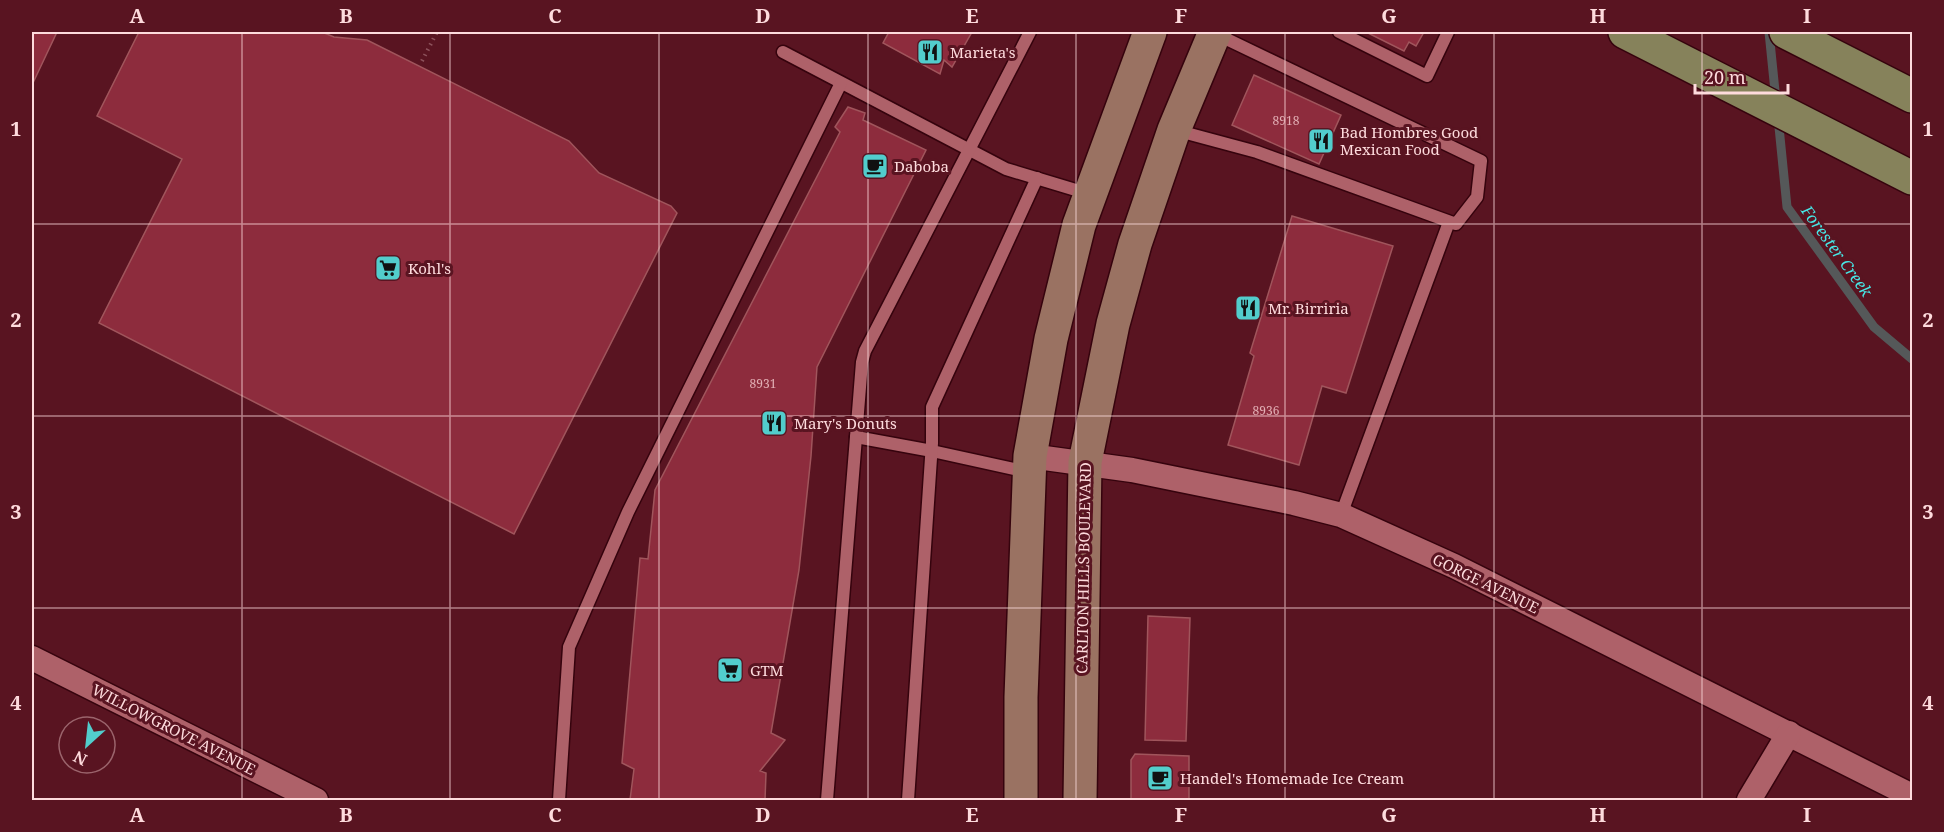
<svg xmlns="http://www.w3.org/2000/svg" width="1944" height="832" font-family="'Noto Serif',serif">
  <rect width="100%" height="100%" fill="#591421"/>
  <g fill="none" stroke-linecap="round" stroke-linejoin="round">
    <g stroke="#555859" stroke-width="9">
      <polyline points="1769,32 1776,101"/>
      <polyline points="1778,117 1787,207 1874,327 1912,359"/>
    </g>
  </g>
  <g fill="#8d2c3d" stroke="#a0555c" stroke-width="1.5">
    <polygon points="32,32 57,32 32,85"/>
    <polygon points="139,32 322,32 334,37 367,40 569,141 599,173 671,206 677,213 514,534 99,323 182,159 97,116"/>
    <polygon points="889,32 972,32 952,67 944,60 940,74 883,43"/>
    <polygon points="1366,32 1424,32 1416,46 1409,42 1404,51"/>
    <polygon points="1254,75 1341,115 1319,164 1232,125"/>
    <polygon points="848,107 865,113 863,120 926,150 817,367 811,456 799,570 771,733 785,740 760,771 766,773 765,800 630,800 634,769 622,763 640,558 648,559 655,490 840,132 835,127"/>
    <polygon points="1292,216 1393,246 1346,393 1322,386 1299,465 1228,445 1254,356 1250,353"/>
    <polygon points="1148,616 1190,618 1186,741 1145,740"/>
    <polygon points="1135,754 1189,756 1189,800 1137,800 1131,799 1131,760"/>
  </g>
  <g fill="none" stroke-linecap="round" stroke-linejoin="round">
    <defs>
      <g id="service">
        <polyline points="1339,32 1427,76 1448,32"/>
        <polyline points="783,52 1006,169 1089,194"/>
        <polyline points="1175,130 1257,152 1456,224 1477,197 1481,161 1216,34"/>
        <polyline points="856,437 932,451 1028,472"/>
        <polyline points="1341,515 1449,222"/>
        <polyline points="559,800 569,647 628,512 841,83"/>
        <polyline points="827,800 862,362 865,351 1030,32"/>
        <polyline points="908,800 932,443 932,407 1037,178"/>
      </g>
      <g id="minor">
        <polyline points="1030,456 1132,470 1294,503 1341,515 1454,566 1912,796"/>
        <polyline points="32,658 316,800"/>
        <polyline points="1749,800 1789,733"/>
      </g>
      <g id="secondary">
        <polyline points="1021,800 1021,697 1030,456 1051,339 1079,225 1150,32"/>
        <polyline points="1080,800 1085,462 1113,324 1135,244 1174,130 1215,32"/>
      </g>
      <g id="primary">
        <polyline points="1625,32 1912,178"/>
        <polyline points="1786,32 1912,96"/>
      </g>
    </defs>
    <use href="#service" stroke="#35030d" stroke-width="15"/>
    <use href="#minor" stroke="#35030d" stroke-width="27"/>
    <use href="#secondary" stroke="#35030d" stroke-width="36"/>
    <use href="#primary" stroke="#35030d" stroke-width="36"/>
    <polyline stroke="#8c515b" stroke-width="4" stroke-dasharray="1.5 4.5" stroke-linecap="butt" points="422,61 437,32"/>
    <use href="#service" stroke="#ae6169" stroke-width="12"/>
    <use href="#minor" stroke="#ae6169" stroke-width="24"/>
    <use href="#secondary" stroke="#9a7262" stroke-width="33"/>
    <use href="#primary" stroke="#86825b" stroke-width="33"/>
  </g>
  <path fill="none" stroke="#fedbdd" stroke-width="1.5" stroke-opacity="0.55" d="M242,32v768M450,32v768M659,32v768M868,32v768M1076,32v768M1285,32v768M1494,32v768M1702,32v768M32,224h1880M32,416h1880M32,608h1880"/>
  <defs>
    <symbol id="restaurant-square" viewBox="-11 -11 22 22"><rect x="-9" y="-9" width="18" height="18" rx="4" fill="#52cdcc" stroke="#591421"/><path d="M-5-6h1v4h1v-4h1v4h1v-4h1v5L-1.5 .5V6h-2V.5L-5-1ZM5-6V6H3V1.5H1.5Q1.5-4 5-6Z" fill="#111"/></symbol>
    <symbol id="cafe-square" viewBox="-11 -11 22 22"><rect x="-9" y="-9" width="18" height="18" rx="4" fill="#52cdcc" stroke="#591421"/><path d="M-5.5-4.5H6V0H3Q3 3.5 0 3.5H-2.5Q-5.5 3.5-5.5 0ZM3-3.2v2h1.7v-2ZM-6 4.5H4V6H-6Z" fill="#111"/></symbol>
    <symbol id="supermarket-square" viewBox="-11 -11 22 22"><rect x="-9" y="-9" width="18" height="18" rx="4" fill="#52cdcc" stroke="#591421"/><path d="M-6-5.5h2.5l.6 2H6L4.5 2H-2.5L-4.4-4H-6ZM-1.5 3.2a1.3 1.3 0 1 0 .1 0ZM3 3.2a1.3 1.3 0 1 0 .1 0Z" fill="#111"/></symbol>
  </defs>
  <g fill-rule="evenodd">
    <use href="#restaurant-square" x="915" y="37" width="30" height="30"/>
    <use href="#restaurant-square" x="1306" y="126" width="30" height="30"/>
    <use href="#cafe-square" x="860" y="151" width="30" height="30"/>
    <use href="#supermarket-square" x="373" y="253" width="30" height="30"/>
    <use href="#restaurant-square" x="1233" y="293" width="30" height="30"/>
    <use href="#restaurant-square" x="759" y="408" width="30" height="30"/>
    <use href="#supermarket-square" x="715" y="655" width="30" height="30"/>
    <use href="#cafe-square" x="1145" y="763" width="30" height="30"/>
  </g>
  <g text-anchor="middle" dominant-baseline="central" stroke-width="6" stroke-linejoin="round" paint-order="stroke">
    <g font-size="12" fill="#e2afb5">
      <text x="1286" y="120">8918</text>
      <text x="763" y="383">8931</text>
      <text x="1266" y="410">8936</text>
    </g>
    <g font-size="15" fill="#fedbdd" stroke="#591421" text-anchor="start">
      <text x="950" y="52">Marieta's</text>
      <text x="1340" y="132">Bad Hombres Good<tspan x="1340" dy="17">Mexican Food</tspan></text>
      <text x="894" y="166">Daboba</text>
      <text x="408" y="268">Kohl's</text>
      <text x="1268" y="308">Mr. Birriria</text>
      <text x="794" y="423">Mary's Donuts</text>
      <text x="750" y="670">GTM</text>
      <text x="1180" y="778">Handel's Homemade Ice Cream</text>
    </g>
    <g font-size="15" fill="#fedbdd" stroke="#591421">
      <text transform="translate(1083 568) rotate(-89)">CARLTON HILLS BOULEVARD</text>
      <text transform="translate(1486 583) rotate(26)">GORGE AVENUE</text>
      <text transform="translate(174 729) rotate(27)">WILLOWGROVE AVENUE</text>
    </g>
    <g font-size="16" font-style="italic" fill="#47e7e6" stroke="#591421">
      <text transform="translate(1837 251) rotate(54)">Forester Creek</text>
    </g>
  </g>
  <rect width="1944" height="832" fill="none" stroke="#591421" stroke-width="66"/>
  <g transform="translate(87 745) rotate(207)"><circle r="28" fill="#591421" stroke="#9b646c" stroke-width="1.5"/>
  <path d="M0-4.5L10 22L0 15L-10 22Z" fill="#52cdcc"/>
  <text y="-9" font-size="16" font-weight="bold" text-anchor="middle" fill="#fedbdd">N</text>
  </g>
  <path d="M1695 84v9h93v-9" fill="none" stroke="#fedbdd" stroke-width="3"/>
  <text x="1704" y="84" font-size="18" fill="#fedbdd" stroke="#591421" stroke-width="4.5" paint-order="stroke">20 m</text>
  <rect x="33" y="33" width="1878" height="766" fill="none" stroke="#fedbdd" stroke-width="2"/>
  <g font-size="20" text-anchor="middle" font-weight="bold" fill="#fedbdd">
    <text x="137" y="23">A</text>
    <text x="346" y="23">B</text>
    <text x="555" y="23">C</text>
    <text x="763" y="23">D</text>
    <text x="972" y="23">E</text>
    <text x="1181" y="23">F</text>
    <text x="1389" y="23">G</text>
    <text x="1598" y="23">H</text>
    <text x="1807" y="23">I</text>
    <text x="16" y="136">1</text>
    <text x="1928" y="136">1</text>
    <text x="16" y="327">2</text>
    <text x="1928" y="327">2</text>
    <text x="16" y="519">3</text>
    <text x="1928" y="519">3</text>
    <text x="16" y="710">4</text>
    <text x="1928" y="710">4</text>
    <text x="137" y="822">A</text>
    <text x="346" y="822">B</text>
    <text x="555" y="822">C</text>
    <text x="763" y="822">D</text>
    <text x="972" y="822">E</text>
    <text x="1181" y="822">F</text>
    <text x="1389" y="822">G</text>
    <text x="1598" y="822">H</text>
    <text x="1807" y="822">I</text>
  </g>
</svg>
